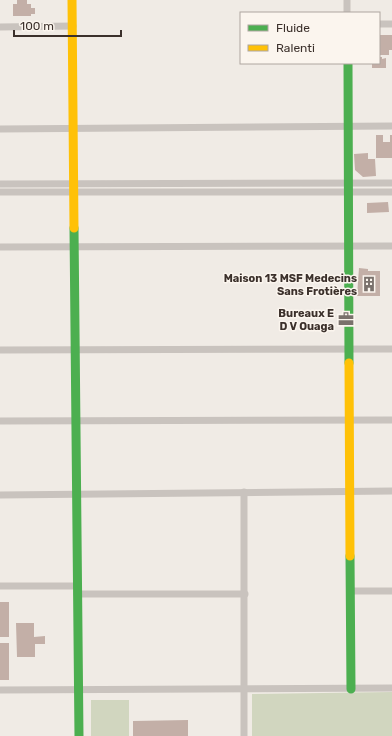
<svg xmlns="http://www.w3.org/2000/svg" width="392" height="736" font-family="Rubik,sans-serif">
  <rect width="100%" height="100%" fill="#f0ebe5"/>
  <g fill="#d1d6bf">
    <polygon points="392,692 392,736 252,736 252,694"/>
    <rect x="91" y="700" width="38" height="36"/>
  </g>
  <g fill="#c3afa7">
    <polygon points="17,0 27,0 27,4 31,4 31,8 35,8 35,14 31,14 31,16 13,16 13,4 17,4"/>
    <polygon points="379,35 392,35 392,50 389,50 389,55 379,55"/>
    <polygon points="379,57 382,57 382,59 386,58 386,68 372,68 372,63 379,63"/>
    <polygon points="376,135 383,135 383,142 390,142 390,135 392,135 392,158 376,158"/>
    <polygon points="368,153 368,159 375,159 376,176 363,177 355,170 354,154"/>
    <polygon points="388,202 389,212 367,213 367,203"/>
    <polygon points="359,268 368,269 368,271 380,271 380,296 357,296"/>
    <rect x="0" y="602" width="9" height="35"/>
    <polygon points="16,623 34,623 34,637 45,636 45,644 35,644 35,657 17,657"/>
    <rect x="0" y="643" width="9" height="37"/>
    <polygon points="188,720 188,736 133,736 133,721"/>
  </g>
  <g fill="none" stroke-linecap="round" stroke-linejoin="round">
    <g stroke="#c9c3be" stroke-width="7">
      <polyline points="347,0 347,13"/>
      <polyline points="379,24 392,24"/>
      <polyline points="0,27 73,26"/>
      <polyline points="0,129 392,126"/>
      <polyline points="0,184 392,183"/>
      <polyline points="0,192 392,192"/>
      <polyline points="0,247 392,246"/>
      <polyline points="0,350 392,349"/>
      <polyline points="0,421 392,420"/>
      <polyline points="0,495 392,491"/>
      <polyline points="0,586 77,586"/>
      <polyline points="351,591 392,591"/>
      <polyline points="77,594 245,594"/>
      <polyline points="0,690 392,688"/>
      <polyline points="244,736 244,492"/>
    </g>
    <g stroke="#4caf50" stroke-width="9">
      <polyline points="348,63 349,363"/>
      <polyline points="74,228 79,736"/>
      <polyline points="350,556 351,689"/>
    </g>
    <g stroke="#ffc107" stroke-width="9">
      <polyline points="72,0 74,228"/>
      <polyline points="349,363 350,556"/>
    </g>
  </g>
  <defs>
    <symbol id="building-bare" viewBox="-9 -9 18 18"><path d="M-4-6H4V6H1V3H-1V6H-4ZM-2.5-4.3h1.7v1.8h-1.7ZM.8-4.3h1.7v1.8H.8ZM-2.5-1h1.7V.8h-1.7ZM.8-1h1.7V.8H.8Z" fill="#7a716c" stroke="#fbf5ee" stroke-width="2.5" paint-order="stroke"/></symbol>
    <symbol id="office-bare" viewBox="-9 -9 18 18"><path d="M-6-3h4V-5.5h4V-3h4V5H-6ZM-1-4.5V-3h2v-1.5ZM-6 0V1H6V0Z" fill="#7a716c" stroke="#fbf5ee" stroke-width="2.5" paint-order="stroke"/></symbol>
  </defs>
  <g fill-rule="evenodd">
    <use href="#building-bare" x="358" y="273" width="22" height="22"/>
    <use href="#office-bare" x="335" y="308" width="22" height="22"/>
  </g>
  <g text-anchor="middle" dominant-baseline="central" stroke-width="3" stroke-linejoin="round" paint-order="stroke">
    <g font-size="11" font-weight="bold" fill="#3b302b" stroke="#fbf5ee" text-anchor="end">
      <text x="357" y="278">Maison 13 MSF Medecins<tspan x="357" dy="13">Sans Frotières</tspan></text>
      <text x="334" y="313">Bureaux E<tspan x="334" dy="13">D V Ouaga</tspan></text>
    </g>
  </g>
  <rect x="240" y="12" width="140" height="52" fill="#fbf5ee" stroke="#aea6a0"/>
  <rect x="248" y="25" width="20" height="6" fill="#4caf50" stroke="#aea6a0"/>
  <text x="276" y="32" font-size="12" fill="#3b302b">Fluide</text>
  <rect x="248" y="45" width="20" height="6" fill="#ffc107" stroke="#aea6a0"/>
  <text x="276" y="52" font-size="12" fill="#3b302b">Ralenti</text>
  <path d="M14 30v6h107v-6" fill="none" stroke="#3b302b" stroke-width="2"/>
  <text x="20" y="30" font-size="12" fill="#3b302b" stroke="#fbf5ee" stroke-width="3" paint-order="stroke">100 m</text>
</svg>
